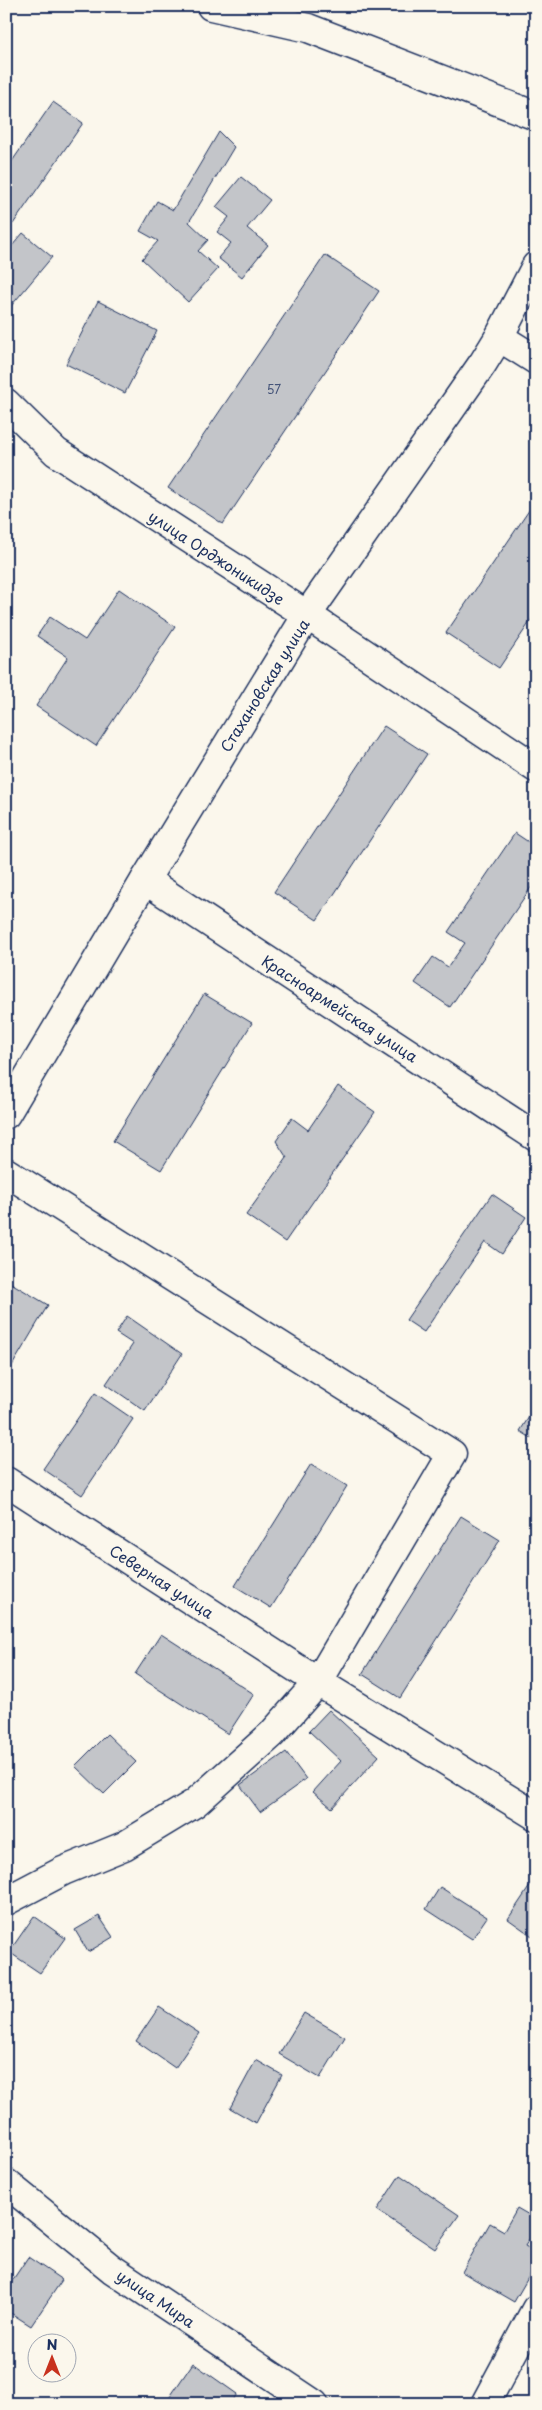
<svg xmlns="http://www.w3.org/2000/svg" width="542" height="2410" font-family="'Playpen Sans',sans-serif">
  <rect width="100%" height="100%" fill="#fbf7ec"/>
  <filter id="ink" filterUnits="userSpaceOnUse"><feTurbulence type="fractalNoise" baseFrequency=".02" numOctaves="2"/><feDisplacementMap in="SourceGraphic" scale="10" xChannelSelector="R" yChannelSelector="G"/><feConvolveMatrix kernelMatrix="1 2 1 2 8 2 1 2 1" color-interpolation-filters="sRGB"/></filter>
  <g filter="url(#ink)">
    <g fill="#c3c5c9" stroke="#1b2f5e">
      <polygon points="53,102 83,123 13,224 6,220 6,170"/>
      <polygon points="219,132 234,147 189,222 208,240 198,251 218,269 188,302 142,259 158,241 140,231 157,201 173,210"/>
      <polygon points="241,177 270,200 247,228 268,245 242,277 218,258 231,243 217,232 229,217 216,207"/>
      <polygon points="23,233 52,257 6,312 6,253"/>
      <polygon points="325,255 379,291 223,524 168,488"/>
      <polygon points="98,301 157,331 125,393 66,364"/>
      <polygon points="536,500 536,613 499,668 446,633"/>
      <polygon points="119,589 175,627 96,746 36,706 68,657 37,636 50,617 85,640"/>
      <polygon points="384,726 427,754 317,920 274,892"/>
      <polygon points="515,833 536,847 536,880 450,1007 415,983 433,957 448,967 465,943 448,932"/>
      <polygon points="204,994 252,1023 161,1170 113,1141"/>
      <polygon points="338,1086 375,1112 285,1242 246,1215 287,1158 276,1141 292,1118 308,1130"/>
      <polygon points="492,1194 526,1217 502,1254 485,1242 424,1332 406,1320"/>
      <polygon points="6,1280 48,1305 6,1376"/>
      <polygon points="127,1316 182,1354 145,1411 106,1384 133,1344 116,1333"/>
      <polygon points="95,1393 133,1419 82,1495 43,1469"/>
      <polygon points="536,1406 536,1441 520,1431"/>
      <polygon points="311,1464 347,1486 271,1608 235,1586"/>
      <polygon points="461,1516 500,1540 400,1698 362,1674"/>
      <polygon points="161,1634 254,1694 228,1734 135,1674"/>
      <polygon points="329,1710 379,1756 332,1808 313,1792 341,1761 309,1731"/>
      <polygon points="107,1734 136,1762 104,1794 75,1766"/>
      <polygon points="286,1752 306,1779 260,1812 240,1785"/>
      <polygon points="532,1883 536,1885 536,1931 532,1936 508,1919"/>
      <polygon points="440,1887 487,1917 472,1939 426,1909"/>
      <polygon points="34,1916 65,1938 40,1973 9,1952"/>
      <polygon points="99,1916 113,1937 88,1952 75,1930"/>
      <polygon points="159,2007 199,2033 175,2068 136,2041"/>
      <polygon points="304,2013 345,2037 320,2078 279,2054"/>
      <polygon points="256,2060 282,2075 256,2123 230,2108"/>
      <polygon points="400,2175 459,2215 435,2249 377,2210"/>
      <polygon points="517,2208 536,2219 536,2228 525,2246 536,2252 536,2264 514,2302 462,2272 490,2223 504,2231"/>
      <polygon points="28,2257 62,2280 31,2326 6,2310 6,2290"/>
      <polygon points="193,2363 237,2394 230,2404 165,2404"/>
    </g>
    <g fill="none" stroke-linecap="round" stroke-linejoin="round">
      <defs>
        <g id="minor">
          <polyline points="211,6 308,28 536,116"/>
          <polyline points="499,337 536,360"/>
          <polyline points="6,403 56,452 307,615 536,768"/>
          <polyline points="145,880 536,1137"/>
          <polyline points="6,1114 145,880 307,615 483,363 499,337 536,266"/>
          <polyline points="6,1172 452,1454 318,1682 536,1816"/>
          <polyline points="6,1481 318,1682 272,1734 195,1803 124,1846 63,1871 6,1901"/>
          <polyline points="6,2183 112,2269 314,2404"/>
          <polyline points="485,2404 536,2309"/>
        </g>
      </defs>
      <use href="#minor" stroke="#1b2f5e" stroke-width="31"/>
      <use href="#minor" stroke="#fbf7ec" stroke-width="28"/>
    </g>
  </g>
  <g text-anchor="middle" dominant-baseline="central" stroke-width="4" stroke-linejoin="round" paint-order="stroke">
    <g font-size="12" fill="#455479">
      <text x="274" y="389">57</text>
    </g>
    <g font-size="15" fill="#1b2f5e" stroke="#fbf7ec">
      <text transform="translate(217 557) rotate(33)">улица Орджоникидзе</text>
      <text transform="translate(264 685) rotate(-58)">Стахановская улица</text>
      <text transform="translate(340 1008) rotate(33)">Красноармейская улица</text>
      <text transform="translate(162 1581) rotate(33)">Северная улица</text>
      <text transform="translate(156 2298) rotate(34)">улица Мира</text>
    </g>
  </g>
  <rect width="542" height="2410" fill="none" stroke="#fbf7ec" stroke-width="25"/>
  <rect x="12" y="12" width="517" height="2385" fill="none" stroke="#1b2f5e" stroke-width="2" filter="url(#ink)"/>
  <g transform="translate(52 2358)"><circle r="24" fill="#fbf7ec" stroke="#a1a7b3"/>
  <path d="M0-4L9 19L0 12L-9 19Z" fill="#c8321e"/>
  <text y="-8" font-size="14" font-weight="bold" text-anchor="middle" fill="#1b2f5e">N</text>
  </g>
</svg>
